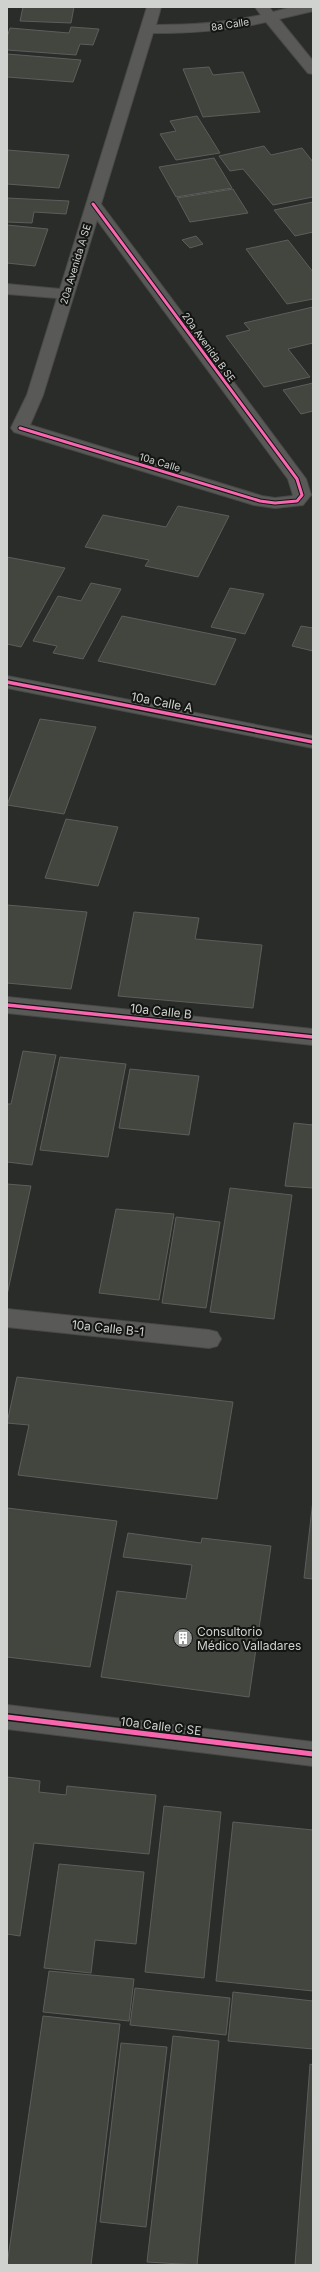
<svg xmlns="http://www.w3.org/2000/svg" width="320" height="2272" font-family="Inter,sans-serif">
  <rect width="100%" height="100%" fill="#2a2c29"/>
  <g fill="#42463f" stroke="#5c5e5b">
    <polygon points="23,7 74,7 71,23 20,21"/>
    <polygon points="71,27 99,29 93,45 80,44 76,55 7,50 7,37 10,28 69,33"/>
    <polygon points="7,54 81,60 73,82 7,77"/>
    <polygon points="209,67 213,75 243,72 260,112 203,117 183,69"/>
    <polygon points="197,116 220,153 176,160 160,134 176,131 170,121"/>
    <polygon points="264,146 271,155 302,148 313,162 313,197 273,205 243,169 230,171 219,156"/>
    <polygon points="7,150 69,155 59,188 7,184"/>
    <polygon points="214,158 232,188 176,197 159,167"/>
    <polygon points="233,189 248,213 190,222 177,198"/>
    <polygon points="7,198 69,201 66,214 34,212 32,223 7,222"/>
    <polygon points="313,202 313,232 295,236 274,210"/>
    <polygon points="7,225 48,229 35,266 7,263"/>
    <polygon points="196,236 203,244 190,248 182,240"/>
    <polygon points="288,240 313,272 313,299 287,304 246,249"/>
    <polygon points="313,307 313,343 288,349 310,377 264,387 226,336 250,330 244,323"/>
    <polygon points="313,383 313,411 301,414 283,390"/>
    <polygon points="178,506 229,516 198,577 145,566 149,560 85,547 103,515 166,527"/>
    <polygon points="7,557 65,568 21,647 7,644"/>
    <polygon points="91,583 121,589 83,659 53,653 57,646 33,641 58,596 81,601"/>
    <polygon points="230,588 264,594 245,634 211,627"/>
    <polygon points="122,616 236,639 215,685 98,661"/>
    <polygon points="301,626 313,628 313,651 292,646"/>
    <polygon points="40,719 96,727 64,814 7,805"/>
    <polygon points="66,819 118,827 98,886 45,878"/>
    <polygon points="7,905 87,912 71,989 7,983"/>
    <polygon points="134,912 199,918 195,939 262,945 253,1008 118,996"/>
    <polygon points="23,1051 56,1055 32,1165 7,1162 7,1104 11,1104"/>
    <polygon points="60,1057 126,1064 108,1157 40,1150"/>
    <polygon points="130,1069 199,1076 189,1135 119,1128"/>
    <polygon points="294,1123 313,1125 313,1188 285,1186"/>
    <polygon points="7,1184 31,1186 7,1295"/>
    <polygon points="230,1188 292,1195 274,1319 210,1312"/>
    <polygon points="116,1209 174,1214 159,1300 99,1293"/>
    <polygon points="176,1217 220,1222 206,1308 162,1303"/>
    <polygon points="17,1377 233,1402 217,1499 18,1475 29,1425 7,1423"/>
    <polygon points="313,1500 313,1579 304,1578"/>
    <polygon points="7,1508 117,1521 90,1667 7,1657"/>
    <polygon points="128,1533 201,1543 202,1538 271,1546 249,1697 101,1677 117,1591 186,1599 192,1565 123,1557"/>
    <polygon points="7,1777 40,1781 39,1792 66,1795 67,1786 156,1795 149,1854 34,1843 20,1936 7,1934"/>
    <polygon points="164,1806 221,1812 204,1978 145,1972"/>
    <polygon points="233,1822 313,1830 313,1991 216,1981"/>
    <polygon points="59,1864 144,1872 136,1944 95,1940 91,1973 44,1968"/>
    <polygon points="49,1971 134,1979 129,2021 43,2012"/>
    <polygon points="135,1988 230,1998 226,2035 130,2025"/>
    <polygon points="233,1992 313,2001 313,2049 228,2041"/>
    <polygon points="43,2016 120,2024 91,2265 7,2265"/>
    <polygon points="173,2036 219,2041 197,2265 147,2262"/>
    <polygon points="121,2043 167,2047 146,2227 100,2222"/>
    <polygon points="310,2064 313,2065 313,2265 295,2265"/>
  </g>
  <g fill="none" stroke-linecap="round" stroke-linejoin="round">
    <defs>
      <g id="street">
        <path d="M147,7h14l-5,18c36,0 69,-2 105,-10l-6,-8h14l4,5 19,-5h21v4l-34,8 34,42v13l-5,-1 -42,-51c-38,9 -74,11 -113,11l-52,171 205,275 5,16 -8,10 -28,3 -21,-3 -240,-73 -3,-4 16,-33 30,-97 -50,-4v-10l53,5zM97,220l191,259 5,16 -1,1 -17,2 -13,-2 -232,-71 13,-30z"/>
        <polygon points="7,676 313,736 313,748 7,688"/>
        <polygon points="7,997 313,1029 313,1045 7,1013"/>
        <polygon points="7,1309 209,1330 217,1332 221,1339 217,1346 209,1348 7,1327"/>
      </g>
      <polygon id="secondary" points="7,1705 313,1742 313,1766 7,1729"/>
    </defs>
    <use href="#street" stroke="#484947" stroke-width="2"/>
    <use href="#secondary" stroke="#484947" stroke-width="2"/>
    <use href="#street" fill="#595a58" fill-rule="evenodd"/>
    <use href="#secondary" fill="#595a58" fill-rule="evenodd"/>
    <defs>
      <polyline id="cycleway-far2" points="20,428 260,501 275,503 297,501 302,495 297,479 93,204"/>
      <g id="cycleway-far1">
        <polyline points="7,682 313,742"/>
        <polyline points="7,1005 313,1037"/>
      </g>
      <polyline id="cycleway" points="7,1717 313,1754"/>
    </defs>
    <use href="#cycleway-far2" stroke="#131512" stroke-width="5"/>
    <use href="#cycleway-far1" stroke="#131512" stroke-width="6"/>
    <use href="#cycleway" stroke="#131512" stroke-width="8"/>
    <use href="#cycleway-far2" stroke="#f766af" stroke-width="3"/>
    <use href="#cycleway-far1" stroke="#f766af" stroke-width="3.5"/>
    <use href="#cycleway" stroke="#f766af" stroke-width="5"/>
  </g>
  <defs>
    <symbol id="building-disc" viewBox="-11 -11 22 22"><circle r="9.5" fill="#969895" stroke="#131512"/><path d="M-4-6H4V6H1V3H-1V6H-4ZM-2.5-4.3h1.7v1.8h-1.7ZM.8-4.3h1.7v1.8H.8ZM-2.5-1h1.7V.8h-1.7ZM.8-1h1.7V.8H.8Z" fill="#fff"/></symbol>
  </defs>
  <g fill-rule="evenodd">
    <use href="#building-disc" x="172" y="1627" width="22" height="22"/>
  </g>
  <g text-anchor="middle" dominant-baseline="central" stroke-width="4" stroke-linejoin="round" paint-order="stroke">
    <g font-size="10" fill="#d0d2cf" stroke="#131512">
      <text transform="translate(230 24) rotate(-9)">8a Calle</text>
      <text transform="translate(75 264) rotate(-73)">20a Avenida A SE</text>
      <text transform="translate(209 347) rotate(54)">20a Avenida B SE</text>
      <text transform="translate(160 462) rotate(17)">10a Calle</text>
    </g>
    <g font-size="12" fill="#d0d2cf" stroke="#131512">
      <text transform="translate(162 702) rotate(11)">10a Calle A</text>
      <text transform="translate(161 1011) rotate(6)">10a Calle B</text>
      <text transform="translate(108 1328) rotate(6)">10a Calle B-1</text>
      <text transform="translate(161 1726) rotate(7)">10a Calle C SE</text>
    </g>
    <g font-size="12" fill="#d0d2cf" stroke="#131512" text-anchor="start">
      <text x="197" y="1631">Consultorio<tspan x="197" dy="14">Médico Valladares</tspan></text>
    </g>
  </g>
  <rect width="320" height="2272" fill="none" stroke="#d0d2cf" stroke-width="16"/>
</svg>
